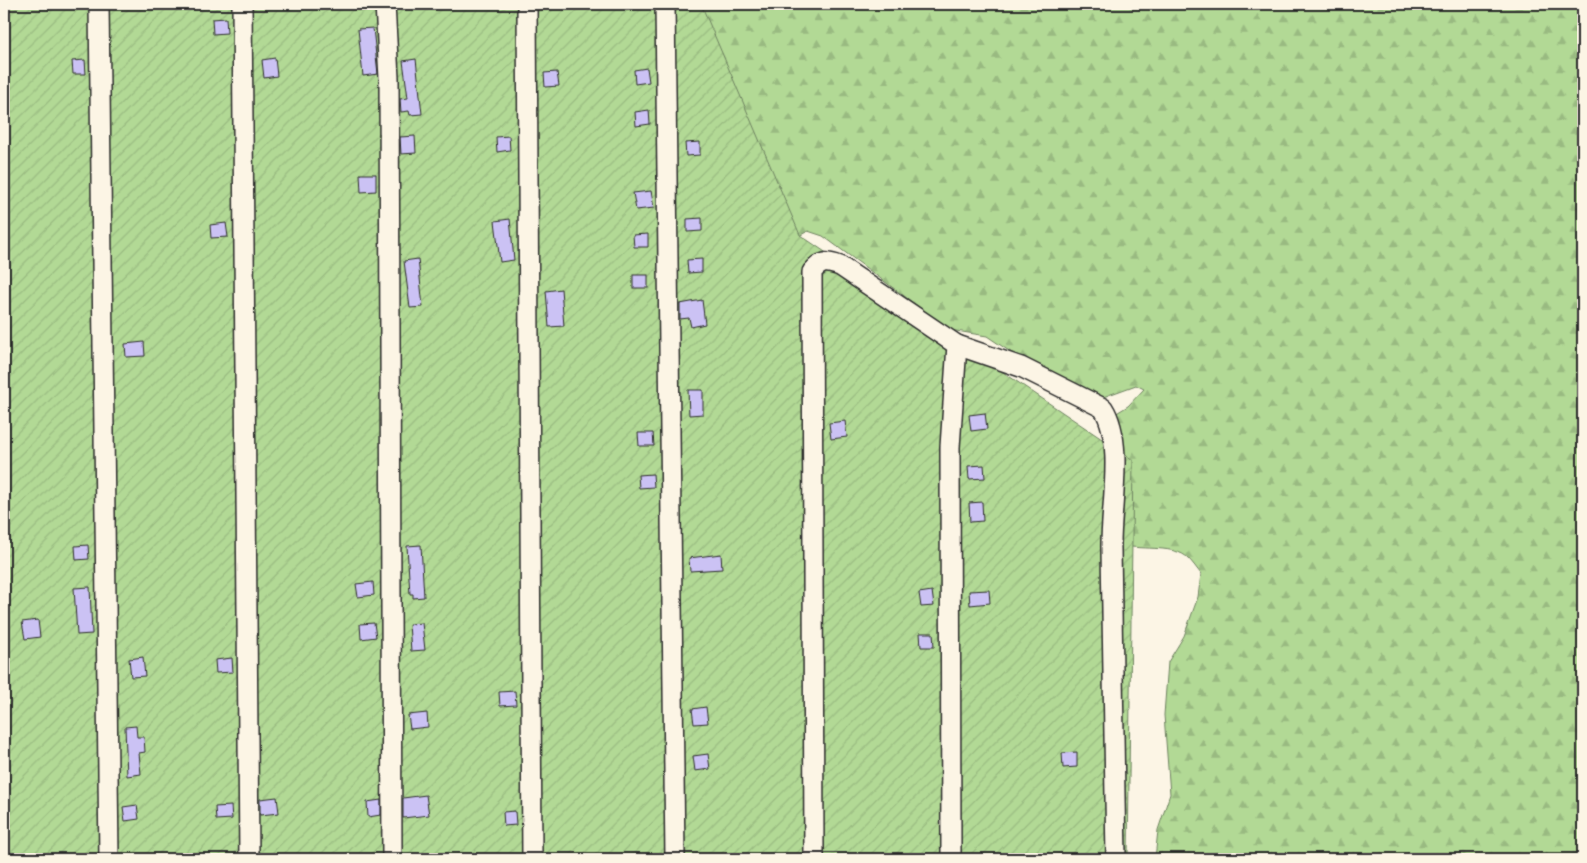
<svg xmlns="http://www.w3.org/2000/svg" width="1587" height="863" font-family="Pangolin,sans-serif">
  <defs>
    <pattern id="forest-firs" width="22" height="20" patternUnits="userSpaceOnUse" patternTransform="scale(1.25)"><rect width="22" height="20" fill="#b2d995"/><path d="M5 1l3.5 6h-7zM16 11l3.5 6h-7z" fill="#99ba81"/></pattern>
    <pattern id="garden-furrows" width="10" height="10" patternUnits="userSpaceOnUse" patternTransform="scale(1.25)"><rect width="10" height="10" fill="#b2d995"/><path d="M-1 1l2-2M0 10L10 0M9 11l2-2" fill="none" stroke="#99ba81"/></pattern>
  </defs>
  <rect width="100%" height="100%" fill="#fcf5e5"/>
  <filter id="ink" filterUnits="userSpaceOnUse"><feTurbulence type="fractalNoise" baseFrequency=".02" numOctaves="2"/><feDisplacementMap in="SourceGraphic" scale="10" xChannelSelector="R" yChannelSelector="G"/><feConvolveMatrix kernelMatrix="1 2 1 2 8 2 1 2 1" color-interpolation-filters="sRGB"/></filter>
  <g filter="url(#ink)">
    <path fill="url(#forest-firs)" stroke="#6e8260" d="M695,4h888v855h-428l3,-29 12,-36 -6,-79 4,-53 16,-26 14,-39 3,-23c-4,-5 -8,-11 -13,-16 -13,-13 -45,-8 -62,-12l-11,-132 13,-8 16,-17 -8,-4 -33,12 -85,-40 -31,-21 -37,-6 -127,-94 -15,-5 -20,11z"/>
    <polygon fill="url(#garden-furrows)" stroke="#6e8260" points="4,4 701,4 800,235 1133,460 1128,859 4,859"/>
    <g fill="#cbc2f4" stroke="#2b2b2b">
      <polygon points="226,18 227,33 213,34 212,19"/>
      <polygon points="373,28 378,74 363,76 358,29"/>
      <polygon points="275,58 277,76 264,78 262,60"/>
      <polygon points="416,59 422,114 410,115 409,111 401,112 400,99 408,98 403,61"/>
      <polygon points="85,60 86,74 73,74 72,61"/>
      <polygon points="647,68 649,82 635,84 634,70"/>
      <polygon points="557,72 559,86 545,87 544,73"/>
      <polygon points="649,110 650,124 636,126 635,112"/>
      <polygon points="415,136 416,153 401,154 400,137"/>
      <polygon points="509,136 510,150 497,152 496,137"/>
      <polygon points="700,142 700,155 686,156 685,143"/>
      <polygon points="360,174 376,174 376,191 361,192"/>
      <polygon points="651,191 654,208 636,210 633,193"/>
      <polygon points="702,218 702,231 687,232 687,219"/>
      <polygon points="510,219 514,260 500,262 495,221"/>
      <polygon points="226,223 228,237 211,238 210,225"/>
      <polygon points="648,234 648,247 634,247 633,235"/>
      <polygon points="418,259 423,307 410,308 404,261"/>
      <polygon points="702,259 702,272 688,273 687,260"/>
      <rect x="633" y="275" width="15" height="13"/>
      <polygon points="561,289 564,326 549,327 546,291"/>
      <polygon points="702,300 705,324 691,327 689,318 680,319 680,304"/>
      <polygon points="144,342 145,356 126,357 125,344"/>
      <polygon points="688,390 703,390 703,414 689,415"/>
      <polygon points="985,413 987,429 971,431 969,415"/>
      <polygon points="845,421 847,437 831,439 829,423"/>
      <polygon points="638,433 653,433 654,446 639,446"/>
      <polygon points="984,465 985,478 969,479 968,466"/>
      <polygon points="653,474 654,487 639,488 638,475"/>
      <polygon points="982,502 983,521 970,522 969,503"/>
      <polygon points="88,545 89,559 76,560 75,546"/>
      <polygon points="421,545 424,597 413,598 413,594 410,594 407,546"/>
      <polygon points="721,554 722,569 690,571 689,558"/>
      <polygon points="373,582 374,595 358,597 356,584"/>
      <polygon points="90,587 92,634 77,635 74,588"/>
      <polygon points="989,590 990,603 970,605 969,591"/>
      <polygon points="932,591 934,606 921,607 919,593"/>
      <polygon points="38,620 40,637 25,639 22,622"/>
      <polygon points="374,623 376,637 361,639 360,624"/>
      <polygon points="422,623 425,650 411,651 409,624"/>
      <polygon points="920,633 933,633 934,647 921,647"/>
      <polygon points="143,657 145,676 131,677 129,659"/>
      <polygon points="232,658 233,672 216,673 215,660"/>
      <polygon points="515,691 516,705 500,706 499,692"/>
      <polygon points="706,707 708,723 694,724 692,709"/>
      <polygon points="427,713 428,727 410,729 408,715"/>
      <polygon points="136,726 137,737 144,737 145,752 139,753 141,774 127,776 125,727"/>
      <polygon points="1077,752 1077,767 1063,768 1062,753"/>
      <polygon points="708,754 710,769 695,771 693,756"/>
      <polygon points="426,795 429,815 403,818 403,798"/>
      <polygon points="277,797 279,813 260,815 260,799"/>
      <polygon points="381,800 381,815 368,817 367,802"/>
      <polygon points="137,805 139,819 125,821 123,807"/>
      <polygon points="231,806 232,819 216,820 215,807"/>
      <polygon points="515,811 516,825 504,826 503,812"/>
    </g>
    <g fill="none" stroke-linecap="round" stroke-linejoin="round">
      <defs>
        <g id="minor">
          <polyline points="99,4 109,859"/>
          <polyline points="242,4 249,859"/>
          <polyline points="385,4 389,78 392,859"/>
          <polyline points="527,4 532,859"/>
          <polyline points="665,4 675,859"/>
          <path d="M814,859l-2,-587c9,-11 14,-11 28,-6l117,79 64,22 82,41c22,34 7,101 8,141 1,104 4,207 5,310"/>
          <polyline points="951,859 950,447 957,345"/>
        </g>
      </defs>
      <use href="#minor" stroke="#2b2b2b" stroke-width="22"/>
      <use href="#minor" stroke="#fcf5e5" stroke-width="19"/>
    </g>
  </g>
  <rect width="1587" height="863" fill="none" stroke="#fcf5e5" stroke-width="20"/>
  <rect x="10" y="10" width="1567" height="843" fill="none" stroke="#2b2b2b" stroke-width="2" filter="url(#ink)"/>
</svg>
